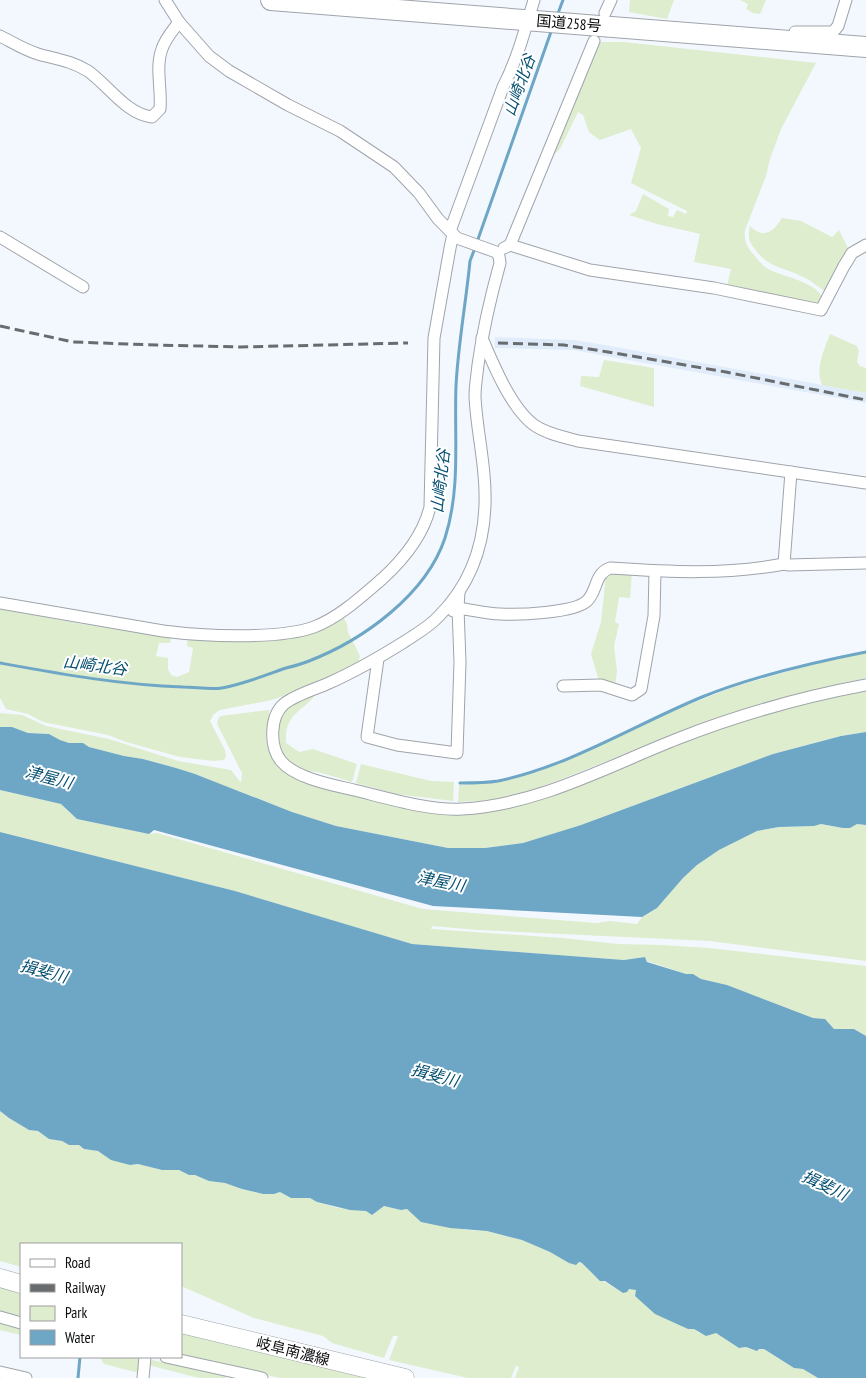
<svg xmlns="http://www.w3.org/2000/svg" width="866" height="1378" font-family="'PT Sans Narrow','Noto Sans JP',sans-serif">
  <rect width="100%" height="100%" fill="#f3f8fe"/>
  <polygon fill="#e1ecfa" points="495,337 574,340 605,345 866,393 866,403 573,350 495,348"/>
  <g fill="#ddedcd">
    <polygon points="630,0 674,0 667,19 629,12"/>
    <polygon points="740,0 766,0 760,14 753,13 746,9 748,4"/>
    <path d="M598,42h26l192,21 -35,66 -11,30 -4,17 -21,54c-1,11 1,16 9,25 4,5 8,10 14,14 15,8 48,12 55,30l-2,3 -8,3 -86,-19 4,-17 -37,-7 6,-28 -43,-10 -28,-9 7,-4 7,-17 26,15 -1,7 5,1 4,-7 9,4 1,-3 -56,-28 10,-35 -10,-19 -31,11 -11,-8 -6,-17 -5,-3 -18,37 -8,8z"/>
    <path d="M782,218l19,3 31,16 7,-7 10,20 -23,42c-8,-5 -14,-11 -23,-15 -21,-11 -34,-8 -49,-29 -6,-7 -6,-14 -4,-22 14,14 24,5 32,-8z"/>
    <path d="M830,334l27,12 2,5 -2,11 3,4 6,2v25l-44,-8c-7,-16 2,-35 8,-51z"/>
    <polygon points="604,360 654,368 654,407 580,386 581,376 599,377"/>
    <polygon points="612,571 632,573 630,598 619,597 615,622 619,624 614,646 617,671 615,686 599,681 591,654 601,622 606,575"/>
    <polygon points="0,608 81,624 172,636 170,643 159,643 156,656 168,658 168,669 171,675 177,677 189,672 193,648 187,646 188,637 237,639 343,616 347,624 348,632 360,656 358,664 326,681 272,700 220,710 214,714 210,721 225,750 226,756 224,760 213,761 180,757 126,742 108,735 43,722 28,714 6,709 0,698"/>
    <path d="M866,653v25c-63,13 -126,31 -186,54 -55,21 -108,44 -163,64l-24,4 -35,2 1,-17 38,-3 41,-10 64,-28 73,-34 61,-24 82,-23z"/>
    <path d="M866,689v43l-26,4 -67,18 -192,71 -58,18 -38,5h-37l-112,-22 -44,-14 -97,-38 -19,-6 -33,-9 -19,-3 -35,-9 -6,-4h-14l-9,-3 -11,-6 -21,-1 -16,-6h-12v-14l22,2 24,11 63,13 69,22 53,9 10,13 1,-10 -25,-49 1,-5 2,-3 49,-6c1,7 -1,10 -2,16 -4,20 5,35 19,47l186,39 292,-99z"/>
    <path d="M317,693c-14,19 -33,20 -31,50l13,9 14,-3 44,15 -5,18c-11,-3 -22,-7 -34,-10 -6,-1 -13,0 -19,-3 -18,-9 -30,-39 -15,-56 8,-10 21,-15 33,-20z"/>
    <polygon points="361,764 431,781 454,782 453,801 396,794 356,783"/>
    <polygon points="0,790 61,804 77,819 149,834 157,833 423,909 596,923 610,921 637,924 642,917 657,908 683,878 697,865 719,850 757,831 779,827 813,826 821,824 843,828 850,828 857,824 866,825 866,961 710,941 478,930 432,926 431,929 563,938 618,944 662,945 709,948 866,966 866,1036 854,1029 834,1029 825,1019 813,1018 727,985 701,979 693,974 686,974 647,961 645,957 624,960 412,944 235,891 0,832"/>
    <polygon points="0,1111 9,1118 29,1130 38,1131 49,1139 62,1141 69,1145 79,1145 84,1149 98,1151 130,1165 138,1164 162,1170 179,1170 189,1175 195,1175 209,1181 225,1183 242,1189 263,1194 274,1194 280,1192 291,1198 310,1198 317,1202 338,1208 366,1211 372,1215 384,1206 401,1210 407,1209 412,1213 466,1230 487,1231 522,1240 550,1252 569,1263 582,1263 595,1276 623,1293 629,1289 636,1290 635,1296 655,1313 688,1329 694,1329 699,1333 716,1333 739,1348 746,1347 764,1349 794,1368 803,1369 818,1378 515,1378 519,1367 516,1366 511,1378 468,1378 389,1360 398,1336 393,1336 384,1358 332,1343 323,1336 254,1318 181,1286 181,1244 21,1244 21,1267 0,1261"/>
    <polygon points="0,1286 21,1292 21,1319 0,1314"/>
    <polygon points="0,1321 21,1327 21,1335 0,1330"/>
    <polygon points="181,1331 382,1378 280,1378 181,1355"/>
    <polygon points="100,1357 136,1357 140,1362 139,1373 104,1364"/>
    <polygon points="152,1360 226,1375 226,1378 199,1378 148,1365"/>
  </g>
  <g fill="#6ea6c6">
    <polygon points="0,727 12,727 28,733 49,734 60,740 69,743 83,743 89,747 124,756 143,759 176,768 195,774 292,812 336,826 448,848 485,848 523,843 581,825 773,754 841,736 866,732 866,825 857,824 850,828 843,828 821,824 814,826 779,827 757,831 719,850 697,865 683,878 657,908 642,917 433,906 154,830 149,834 77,819 61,804 0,790"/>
    <polygon points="0,832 235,891 412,944 624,960 645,957 647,962 686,974 693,974 701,979 727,985 813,1018 825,1019 834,1029 854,1029 866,1036 866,1378 818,1378 803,1369 794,1368 764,1349 759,1349 757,1351 746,1347 739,1348 716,1333 706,1336 694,1329 688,1329 655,1314 635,1296 636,1290 629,1289 627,1292 623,1293 605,1281 600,1281 582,1263 579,1262 576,1265 569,1263 550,1252 522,1240 487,1231 450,1228 421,1222 407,1209 401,1210 384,1206 372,1215 366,1211 350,1210 317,1202 310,1198 291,1198 280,1192 274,1194 263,1194 242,1189 225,1183 209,1181 195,1175 189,1175 179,1170 162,1170 138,1164 130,1165 111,1160 98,1151 84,1149 79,1145 69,1145 62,1141 49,1139 38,1131 29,1130 9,1118 0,1111"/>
  </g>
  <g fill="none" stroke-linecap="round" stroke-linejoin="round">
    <g stroke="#6ea6c6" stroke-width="3">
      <polyline points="557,16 563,0"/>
      <polyline points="477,242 552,29"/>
      <path d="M0,663c61,11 121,22 183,24 13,0 27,3 39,1 22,-4 44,-13 64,-20 8,-2 16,-4 23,-7 54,-21 117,-66 136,-123 16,-50 9,-101 11,-152 2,-41 10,-84 14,-125l5,-13"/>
      <path d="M460,783c13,0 26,0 38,-2 72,-15 136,-56 204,-84 52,-21 108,-34 164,-45"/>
      <polyline points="78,1378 80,1357"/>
    </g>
    <defs>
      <g id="street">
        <path d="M165,0l14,22 30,34 20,15 59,34 52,26 54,36 25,26 19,26 19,19 39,14 3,4 1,7c-10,36 -17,66 -22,102 -1,10 -3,21 -3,31 1,26 7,53 9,79 5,53 -7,103 -45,141 -10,11 -23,18 -35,26 -24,15 -48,29 -75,41 -13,6 -34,12 -45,21 -14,12 -15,42 -3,57 14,17 51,24 73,29 33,8 75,21 108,19 76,-4 146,-43 215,-70 61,-24 125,-42 189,-54"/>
        <polyline points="605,13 611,0"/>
        <path d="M0,36c12,6 25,14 38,18 18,5 34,7 50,17 21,15 38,43 64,46l8,-8c2,-19 -5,-42 2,-60 3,-10 11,-19 17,-27"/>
        <polyline points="794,41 795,32 833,32 838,26 846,0"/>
        <path d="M450,231l53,-144c14,-27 22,-57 31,-87"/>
        <polyline points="0,237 83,287"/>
        <polyline points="510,245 590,270 714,288 821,310 844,266 852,253 866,245"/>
        <polyline points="504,248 510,245 594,41"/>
        <path d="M482,338c11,26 29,70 52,87 13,9 30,12 44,16l288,42"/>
        <polyline points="784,564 791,472"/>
        <path d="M459,592l-1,16c14,2 29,6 42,6 19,1 74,-1 87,-13 11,-11 7,-27 23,-33 60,4 115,7 174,-4l4,1 78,-2"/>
        <path d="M0,603l163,28c38,5 115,9 151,-4 26,-10 48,-31 68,-48 22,-20 41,-43 48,-72l4,-169 16,-90 3,-14"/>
        <polyline points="378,659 367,737 397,745 457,753 460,662 458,608 453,611"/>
        <polyline points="563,686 601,685 632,695 641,689 654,616 655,571"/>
        <polyline points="0,1317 21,1323"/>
        <polyline points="166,1357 262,1378"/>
        <polyline points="0,1372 26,1378"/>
        <polyline points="143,1378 145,1357"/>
      </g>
      <g id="primary">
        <polyline points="0,1278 21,1284"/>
        <polyline points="181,1324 405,1378"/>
      </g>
      <polyline id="highway" points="271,0 866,47"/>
    </defs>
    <use href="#street" stroke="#9fa4ab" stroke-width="13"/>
    <use href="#primary" stroke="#9fa4ab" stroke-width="19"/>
    <use href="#highway" stroke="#9fa4ab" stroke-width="22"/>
    <use href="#street" stroke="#fff" stroke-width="11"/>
    <use href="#primary" stroke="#fff" stroke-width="18"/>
    <use href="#highway" stroke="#fff" stroke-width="20"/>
    <g stroke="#686c6f" stroke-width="3" stroke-dasharray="10 5" stroke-linecap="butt">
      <polyline points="0,326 73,342 156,345 241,347 408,343"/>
      <polyline points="498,343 564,345 608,352 726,372 866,400"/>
    </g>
  </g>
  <g text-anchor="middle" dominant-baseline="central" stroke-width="4" stroke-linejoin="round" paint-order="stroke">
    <g font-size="15" fill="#0a0c0e" stroke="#fff">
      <text transform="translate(569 23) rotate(5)">国道258号</text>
      <text transform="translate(293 1351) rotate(14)">岐阜南濃線</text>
    </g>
    <g font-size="16" font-style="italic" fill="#055071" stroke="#fff">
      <text transform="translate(519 85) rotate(-70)">山崎北谷</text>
      <text transform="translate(440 481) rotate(-84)">山崎北谷</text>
      <text transform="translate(95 665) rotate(7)">山崎北谷</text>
      <text transform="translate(49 777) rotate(15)">津屋川</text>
      <text transform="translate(441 881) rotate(11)">津屋川</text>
      <text transform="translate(44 971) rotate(15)">揖斐川</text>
      <text transform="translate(435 1075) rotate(15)">揖斐川</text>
      <text transform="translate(825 1185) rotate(25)">揖斐川</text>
    </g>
  </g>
  <rect x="20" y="1243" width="162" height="115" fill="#ffffff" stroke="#9d9e9f"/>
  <rect x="30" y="1259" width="25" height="8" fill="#ffffff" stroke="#9d9e9f"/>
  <text x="65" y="1268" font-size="15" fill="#0a0c0e">Road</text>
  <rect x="30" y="1284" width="25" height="8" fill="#686c6f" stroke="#9d9e9f"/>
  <text x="65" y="1293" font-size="15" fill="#0a0c0e">Railway</text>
  <rect x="30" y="1306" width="25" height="15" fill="#ddedcd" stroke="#9d9e9f"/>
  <text x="65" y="1318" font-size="15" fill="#0a0c0e">Park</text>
  <rect x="30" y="1330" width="25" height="15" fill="#6ea6c6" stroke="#9d9e9f"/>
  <text x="65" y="1343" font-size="15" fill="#0a0c0e">Water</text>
</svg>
